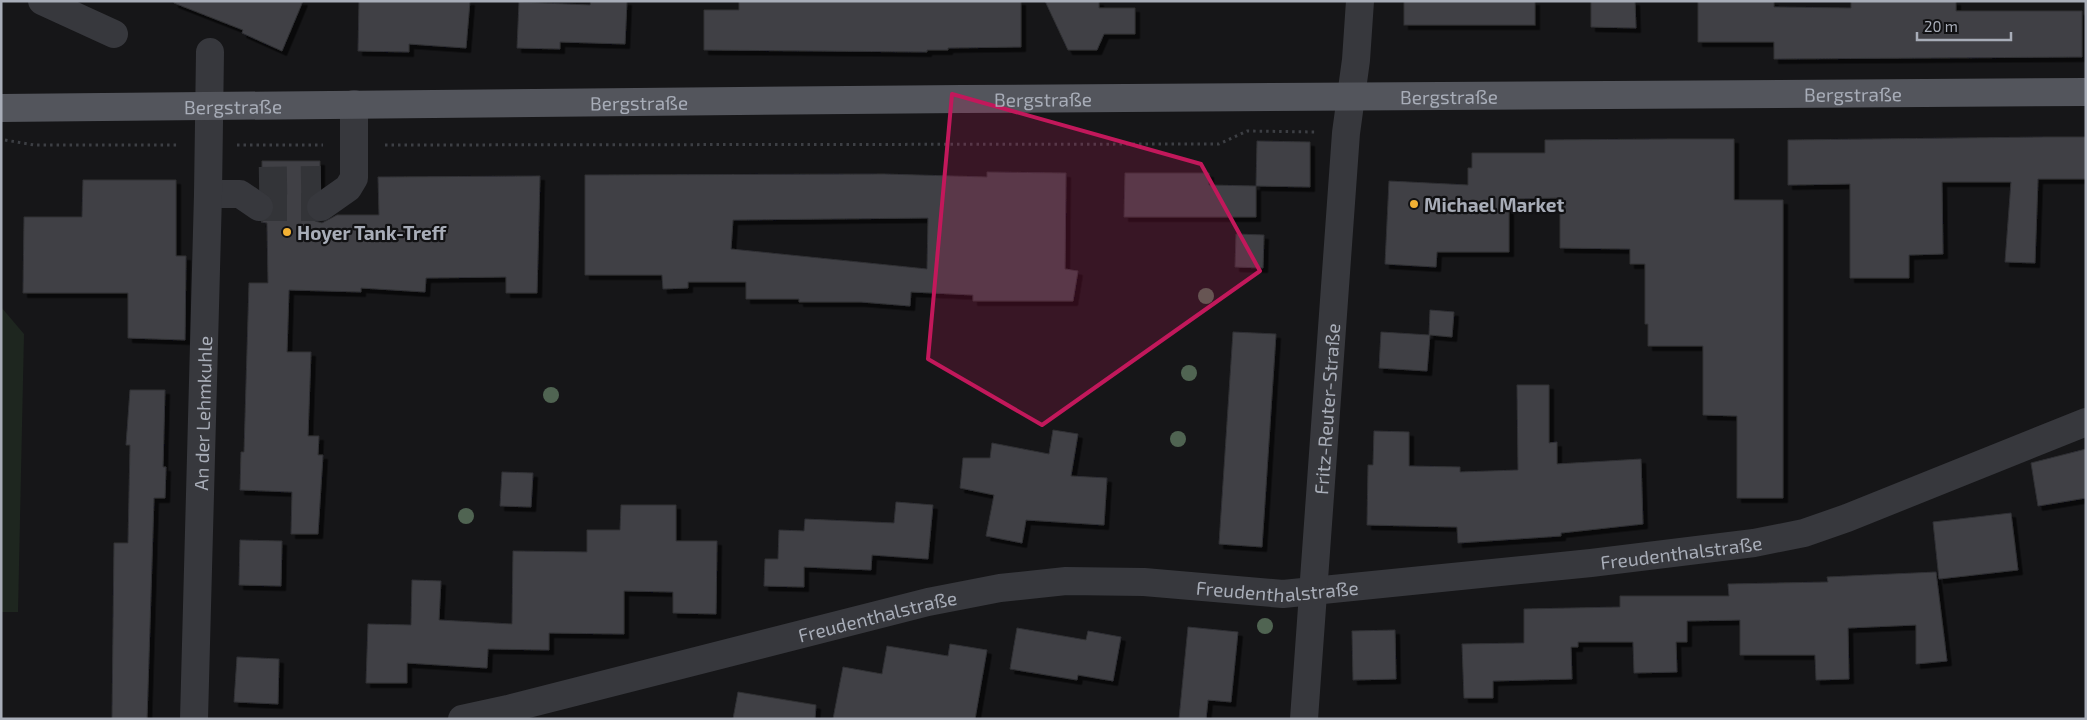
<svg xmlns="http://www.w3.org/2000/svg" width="2087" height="720" font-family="'Exo 2',sans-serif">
  <defs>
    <filter id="shadow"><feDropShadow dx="4.5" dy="4.5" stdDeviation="0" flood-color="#0009"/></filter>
  </defs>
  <rect width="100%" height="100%" fill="#161618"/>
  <polygon fill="#1e261f" points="1,307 24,334 18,612 1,612"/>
  <g fill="#404145" stroke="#303034" fill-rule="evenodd" filter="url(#shadow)">
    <polygon points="174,1 303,1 282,51 242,33 243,30 174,3"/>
    <polygon points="359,1 470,1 466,48 409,44 409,52 358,51"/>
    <polygon points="591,1 627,1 625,44 560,42 560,49 517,48 519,2 590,5"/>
    <polygon points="739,1 1021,1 1021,47 948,48 948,50 927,50 927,52 704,50 704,10 739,10"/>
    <polygon points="1045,1 1099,1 1099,8 1135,8 1135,34 1104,34 1097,50 1068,50"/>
    <rect x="1404" y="1" width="131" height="24"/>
    <polygon points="1591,1 1635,1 1636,28 1591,27"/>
    <polygon points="1698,1 1774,1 1774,7 1851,8 1851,1 1956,1 1956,11 2082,11 2082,57 1774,59 1774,42 1698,42"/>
    <polygon points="2045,137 2086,137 2086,179 2038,179 2035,263 2005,262 2011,182 1942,182 1943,254 1909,255 1909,278 1850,278 1850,184 1788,185 1788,140"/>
    <polygon points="1669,139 1734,139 1734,200 1783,200 1783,498 1737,498 1737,416 1703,415 1703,346 1648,346 1648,324 1645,324 1645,264 1630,264 1630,249 1560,248 1560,198 1509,199 1509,252 1437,252 1436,267 1385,264 1389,181 1468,185 1468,168 1472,168 1472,153 1545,153 1545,140"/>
    <polygon points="1257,141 1310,142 1310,187 1256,186"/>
    <polygon points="262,161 320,161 320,189 307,200 305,208 309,216 315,221 322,223 337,215 379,215 378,177 540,176 537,293 506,293 506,277 426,278 425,292 361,288 361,292 289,290 287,352 311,352 308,436 319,436 318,455 323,455 318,534 291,534 292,492 240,490 241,452 244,452 249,283 268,283 267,223 261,222 272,216 275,208 273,200 262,190"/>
    <path d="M987,172l79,1 -1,96 13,2 -5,30h-100v-6l-62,-3 -1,14 -49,-4h-62v-3h-53v-17h-58v6l-25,1 -1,-14h-77v-100l299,-1 103,3zM928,218l-1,51 -196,-20 2,-29z"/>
    <polygon points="1125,173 1209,173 1209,185 1256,186 1256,217 1124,217"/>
    <polygon points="83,180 176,180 176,256 186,256 185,340 128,338 128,293 23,293 24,217 82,217"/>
    <polygon points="1236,234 1264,235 1263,268 1235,267"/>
    <polygon points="1430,310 1454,312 1452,337 1430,335 1427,371 1379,368 1381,332 1429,335"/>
    <polygon points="1233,332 1276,334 1262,547 1219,544"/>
    <polygon points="1517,385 1549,385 1549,443 1557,442 1557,464 1641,459 1643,524 1561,533 1561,536 1458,543 1457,527 1367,525 1368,465 1373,465 1374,431 1409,432 1409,466 1460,467 1460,472 1518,470"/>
    <polygon points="130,390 165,390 163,467 166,467 165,498 154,498 147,719 112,719 114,543 128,543 130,445 126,445"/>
    <polygon points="1053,430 1078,434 1071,476 1107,478 1104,525 1026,520 1022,543 986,536 994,495 960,488 963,458 990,458 992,443 1049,454"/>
    <polygon points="2086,449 2086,498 2038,506 2031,463"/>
    <polygon points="502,472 533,473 531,507 500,506"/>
    <polygon points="896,502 933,505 928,559 872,555 871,570 804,567 804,587 764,586 765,559 778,559 779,530 804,531 805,519 894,523"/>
    <polygon points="621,505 676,505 676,541 717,541 716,614 673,613 673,592 624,591 624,634 549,633 549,650 488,649 487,668 407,663 407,683 366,683 368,624 411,625 412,580 441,581 439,620 512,624 513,551 587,552 587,530 620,530"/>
    <polygon points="2011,513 2018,570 1939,579 1933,522"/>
    <polygon points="240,540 282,541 281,586 239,585"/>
    <polygon points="1936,572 1947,661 1916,664 1916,625 1848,628 1849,679 1816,680 1815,655 1740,655 1740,620 1687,621 1687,642 1676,642 1677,672 1634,673 1633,642 1578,642 1578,647 1571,647 1572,679 1493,681 1493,698 1464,698 1462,644 1524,643 1524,609 1620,607 1620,596 1729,596 1728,584 1828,582 1827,577"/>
    <polygon points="1188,627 1238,632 1231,702 1208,700 1206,719 1179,719"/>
    <polygon points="1017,628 1086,640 1088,631 1121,637 1113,681 1078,675 1077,680 1010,669"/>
    <polygon points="1395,630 1396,679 1353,680 1352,631"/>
    <polygon points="950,644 987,650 975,719 833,719 843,667 882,674 887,646 948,656"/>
    <polygon points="237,657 279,659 278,704 234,702"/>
    <polygon points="738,692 816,705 815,719 733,719"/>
  </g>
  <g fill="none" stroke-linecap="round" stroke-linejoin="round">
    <g stroke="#333438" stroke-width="28" stroke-dasharray="28 14" stroke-linecap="butt">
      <polyline points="259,181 321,180"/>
      <polyline points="259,207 321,207"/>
    </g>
    <g stroke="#3d3f44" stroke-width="3" stroke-dasharray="2.5 4" stroke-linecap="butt">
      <polyline points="5,140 34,145 178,145"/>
      <polyline points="237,145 323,145"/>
      <polyline points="385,145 1219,144 1247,131 1316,132"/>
    </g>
    <g stroke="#37383d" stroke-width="28">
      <polyline points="42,1 114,34"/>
      <polyline points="208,194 240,194 259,207"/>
      <polyline points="321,207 348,188 354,178 354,104"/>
      <path id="s1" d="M194,719l14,-525 2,-142"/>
      <path id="s2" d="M462,719l46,-10 420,-107 72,-14 66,-7 78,1 139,12 308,-31 163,-20 50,-10 43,-15 239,-96"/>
      <path id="s3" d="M1304,719l42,-586 10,-73 4,-59"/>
    </g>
    <path stroke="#53555c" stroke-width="28" id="s4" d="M1,108l961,-9 1124,-7"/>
  </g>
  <g fill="#506452">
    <circle cx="1206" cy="296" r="8"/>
    <circle cx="1189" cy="373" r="8"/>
    <circle cx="551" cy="395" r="8"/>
    <circle cx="1178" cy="439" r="8"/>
    <circle cx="466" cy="516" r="8"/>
    <circle cx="1265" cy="626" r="8"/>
  </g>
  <path fill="#c2185b" fill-opacity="0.2" stroke="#c2185b" stroke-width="4" stroke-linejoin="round" d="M952,94l249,70 59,107 -218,154 -114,-66z"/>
  <g fill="#f2b134" stroke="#111113" stroke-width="2">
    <circle cx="1414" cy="204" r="5"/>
    <circle cx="287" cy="232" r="5"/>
  </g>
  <g text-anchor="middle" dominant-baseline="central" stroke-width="4.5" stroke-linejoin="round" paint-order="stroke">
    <g font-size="19" fill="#a8adb8" stroke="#111113">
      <text stroke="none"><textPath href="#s4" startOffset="1852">Bergstraße</textPath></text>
      <text stroke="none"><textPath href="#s4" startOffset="1448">Bergstraße</textPath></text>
      <text stroke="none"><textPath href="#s4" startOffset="1042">Bergstraße</textPath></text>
      <text stroke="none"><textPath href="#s4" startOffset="638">Bergstraße</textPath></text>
      <text stroke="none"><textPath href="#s4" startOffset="232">Bergstraße</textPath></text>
      <text stroke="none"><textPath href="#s3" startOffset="311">Fritz-Reuter-Straße</textPath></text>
      <text stroke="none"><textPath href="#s1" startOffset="306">An der Lehmkuhle</textPath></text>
      <text stroke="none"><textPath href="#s2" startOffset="1238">Freudenthalstraße</textPath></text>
      <text stroke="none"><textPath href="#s2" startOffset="832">Freudenthalstraße</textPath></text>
      <text stroke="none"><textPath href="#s2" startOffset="428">Freudenthalstraße</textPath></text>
    </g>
    <g font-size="19" font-weight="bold" fill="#a8adb8" stroke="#111113" text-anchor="start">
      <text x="1424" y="204">Michael Market</text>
      <text x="297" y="232">Hoyer Tank-Treff</text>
    </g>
  </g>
  <rect width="2087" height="720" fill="none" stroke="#a8adb8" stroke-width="5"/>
  <path d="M1917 32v8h94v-8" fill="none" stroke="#a8adb8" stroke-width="2.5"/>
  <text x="1924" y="32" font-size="15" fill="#a8adb8" stroke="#111113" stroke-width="4" paint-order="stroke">20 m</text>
</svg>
